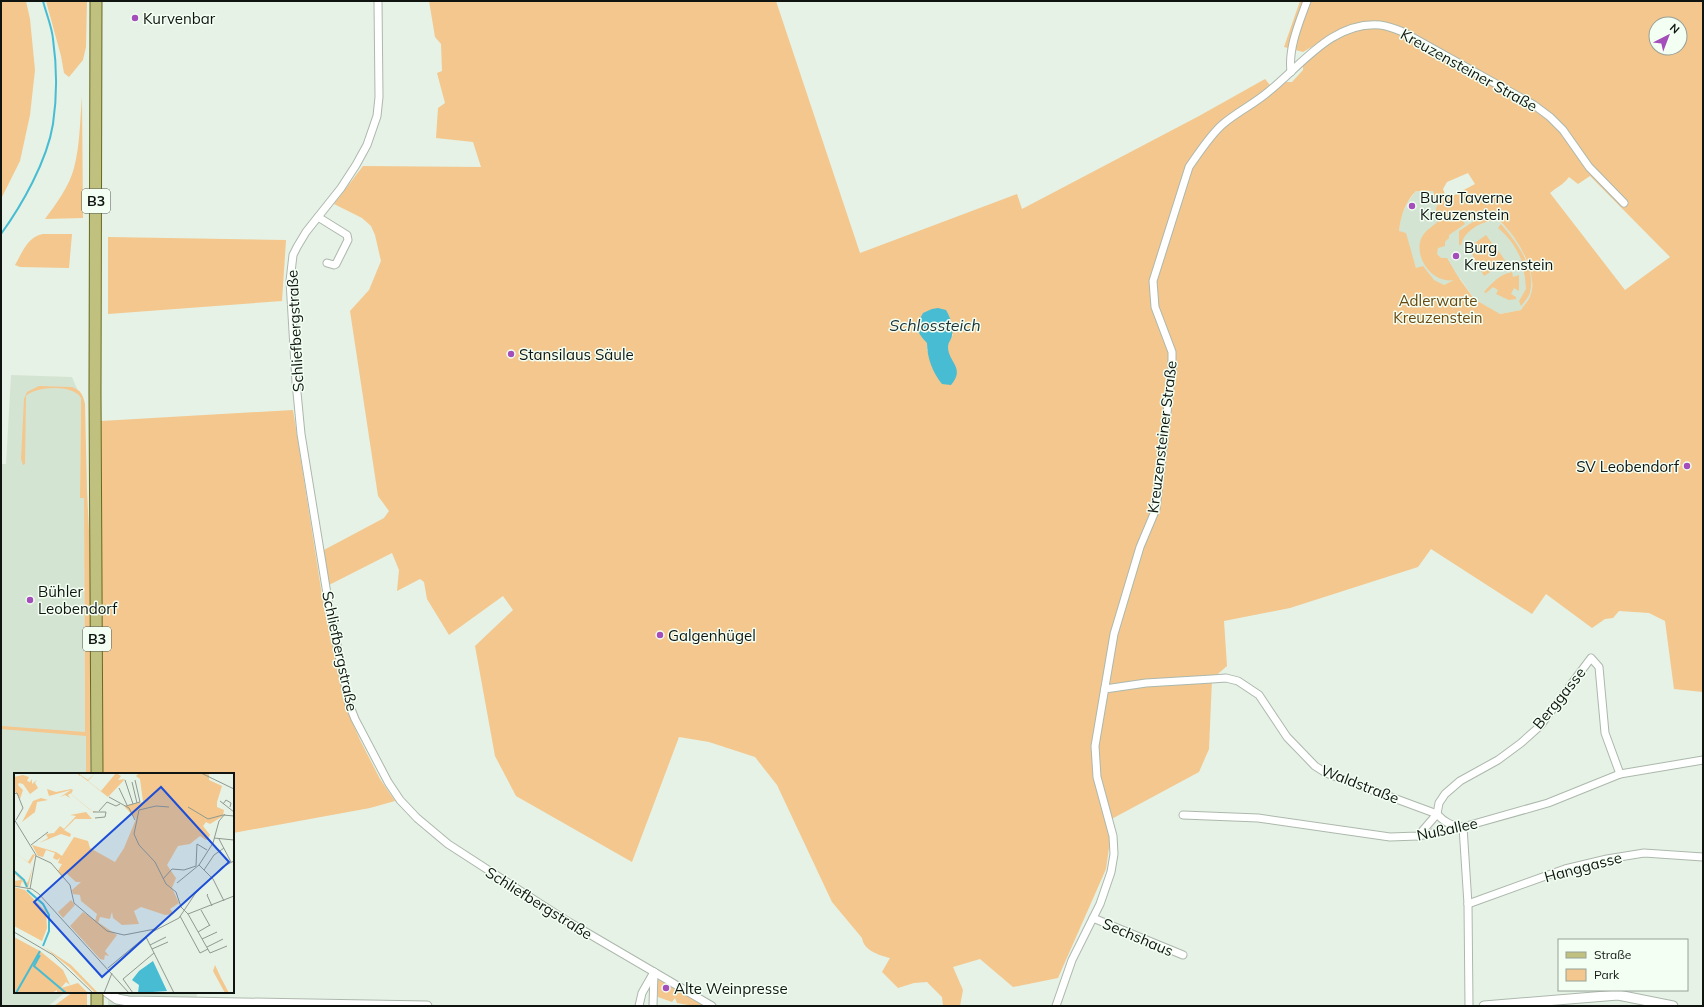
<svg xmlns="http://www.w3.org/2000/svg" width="1704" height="1007" font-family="Mulish,sans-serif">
  <rect width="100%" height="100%" fill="#e6f2e5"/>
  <g fill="#d4e4d3">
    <polygon points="1416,191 1433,191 1437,206 1470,220 1484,213 1493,216 1508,229 1515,238 1523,252 1532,276 1532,294 1521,310 1500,314 1495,312 1474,299 1460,278 1444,285 1449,338 1416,268 1411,252 1399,231 1401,217 1407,203"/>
    <polygon points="11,375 72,377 81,398 80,498 84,498 85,732 87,736 86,774 15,774 15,992 66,992 48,1006 1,1006 1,464 6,464"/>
    <polygon points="108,992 197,992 196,1006 108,1006"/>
  </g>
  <g fill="#f3c78d" fill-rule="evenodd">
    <polygon points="1,1 26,1 30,19 35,70 30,115 20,161 1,199"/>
    <polygon points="46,1 87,1 86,47 83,60 69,77 64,73 61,56"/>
    <path d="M429,1h347l84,252 157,-59 5,15 177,-93 66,-37 10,12 11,-9h6l11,-12v-5l17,-15 -5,-5 -12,7 -19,-5 16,-46h403v691l-29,-3 -9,-68 -16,-8 -30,-2 -6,7 -8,1 -13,9 -46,-34 -14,20 -101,-65 -13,18 -128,41 -66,13 3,45 -15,13 -3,70 -10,23 -93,50 4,19 -4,28 -48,109 -45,9 -33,-28 -27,8 10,23 -3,16h-17l-1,-9 -15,-15 -13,1 -16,5 -16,-16 8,-14c-11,-3 -26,-7 -28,-20l-30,-36 -55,-117 -22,-28 -46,-15 -30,-5 -47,125 -116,-66 -21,-40 -20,-110 38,-36 -10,-14 -54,39 -22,-36 -3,-17 -4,-3 -23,12 2,-21 -7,-17 -65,33 -5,-35 62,-33 5,-7 -11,-15 -28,-185 19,-21 12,-29 -6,-26 -4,-9 -9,-8 -28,-14 29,-38 118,1 -8,-25 -37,-4 2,-30 7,-5 -8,-30 5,-2 -1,-27 -6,-7zM1656,24h24v24h-24zM1468,173l7,11 -26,14 -3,-1 -3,-8 4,-7zM1590,176l80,81 -45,33 -75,-97c8,-7 12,-7 19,-16l9,7zM1416,191h17l4,15 -2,6 5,7c-5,7 -15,10 -19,20 -7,18 11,45 33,41l-10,5 -10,-5 -11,-14 -7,2 -10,-35 -7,-2c2,-16 6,-29 17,-40zM1484,213c25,4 55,58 47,81 -1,5 -7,11 -10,16l-21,4 -26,-15 -17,-24 -10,-17h-6l-4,-4 1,-6 7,-2v-4l4,-4v-3l16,-11 -1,-2 4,-3 2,1zM953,334l-5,10v5l-21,2v-8z"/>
    <path d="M82,97l1,121 -38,1c11,-15 24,-32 29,-51 6,-23 6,-48 8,-71z"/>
    <path d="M1486,216l6,2 -1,3c-13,2 -27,11 -30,24h-2v-14l20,-13z"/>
    <path d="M1501,224c15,18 35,43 29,68 -1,5 -6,10 -9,14l-2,-5 7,-12 -1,-12 -2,-8 1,-1c-5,-17 -13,-29 -26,-40z"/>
    <path d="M43,234h29l-3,34 -49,-1 -5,-2c7,-12 13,-29 28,-31z"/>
    <path d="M1486,235c6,9 14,17 20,27l-22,14 -11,-20 -1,-11z"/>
    <polygon points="108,237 286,240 282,301 108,314"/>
    <path d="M1512,272l1,5 6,-2v16l-5,-3 -3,6 5,3v2l-7,1 -13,-6 2,-4 -5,-3 -7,6 -2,-1c10,-11 15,-17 28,-20z"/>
    <path d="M39,386l33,1c9,3 11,8 13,17l2,87 3,60v223h-4v-38l-85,-7v-3l84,6 -1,-234h-4l1,-100c-7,-14 -46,-12 -55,-2l-1,68 -2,1 -2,-6 3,-60 3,-7z"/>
    <polygon points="293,410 324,608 347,710 360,740 380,779 395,801 370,808 233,833 233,774 103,774 101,421"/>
    <polygon points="657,980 660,980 704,1006 694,1006 677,1003 675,998 672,1002 658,997"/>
    <polygon points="73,992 87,992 87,1006 54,1006"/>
  </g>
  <path fill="#47bcd3" d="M938,308l8,2c4,7 8,17 6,25 0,4 -4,7 -4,12 0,15 18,21 3,38l-9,-1c-9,-11 -15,-26 -15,-41 -11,-12 -12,-15 -4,-30l9,-4z"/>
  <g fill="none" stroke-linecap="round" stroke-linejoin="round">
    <path stroke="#47bcd3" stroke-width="2" d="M1,234c21,-29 46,-73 52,-110 4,-27 4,-57 0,-85 -1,-12 -7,-26 -10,-38"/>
    <defs>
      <g id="minor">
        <polyline points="378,1 379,97 377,116 367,145 356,165 341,188 306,232 297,247 293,255 290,281 296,382 301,434 329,606 349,704 355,719 388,782 400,800 417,818 448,844 567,921 712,1006"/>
        <path d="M1291,72c-3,-24 8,-49 16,-71"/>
        <polyline points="318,217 347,235 348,240 336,264 334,265 327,263"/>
        <path d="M1105,689l41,-6 66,-4 14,-1 12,3 21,14 28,42 28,29 11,7 111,41c8,9 15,12 26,13l5,77 1,102"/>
        <polyline points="1183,815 1258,818 1390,837 1418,836 1463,827 1548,803 1620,774 1703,760"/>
        <polyline points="1418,836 1437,814 1439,803 1445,794 1460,781 1498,760 1521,743 1540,726 1591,658 1599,667 1605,733 1620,774"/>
        <polyline points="1468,904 1565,869 1607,859 1644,853 1703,857"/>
        <polyline points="1093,918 1183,955"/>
        <polyline points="639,1006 642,993 654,972"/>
        <polyline points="653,1006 654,972"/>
        <path d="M1056,1006l16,-46 28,-56 11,-32 3,-18 -1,-18 -16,-59 -2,-31 19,-112 26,-87 16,-38 16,-140v-17l-17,-45 -2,-26 36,-114c9,-13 22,-33 34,-43 14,-12 31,-20 45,-32 33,-26 64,-71 112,-67 8,1 16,4 23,7l131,73 16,12 13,13 26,37 35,36"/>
      </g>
      <g id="tertiary">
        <polyline points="107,992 117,999 128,1001 427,1006"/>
        <polyline points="1484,1006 1618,995 1673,1006"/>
      </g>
      <g id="primary">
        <polyline points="96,1 95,393 97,774"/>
        <polyline points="97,1006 97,992"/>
      </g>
    </defs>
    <use href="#minor" stroke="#adb8ad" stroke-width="9"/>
    <use href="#tertiary" stroke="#adb8ad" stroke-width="11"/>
    <use href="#primary" stroke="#686921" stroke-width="13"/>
    <use href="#minor" stroke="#fff" stroke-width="7"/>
    <use href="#tertiary" stroke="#fff" stroke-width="9"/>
    <use href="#primary" stroke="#c1c17f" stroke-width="11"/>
  </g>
  <g fill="#a44ebb" stroke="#f3fff3" stroke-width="1.5">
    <circle cx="135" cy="18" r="4"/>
    <circle cx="1412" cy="206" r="4"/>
    <circle cx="1456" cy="256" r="4"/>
    <circle cx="511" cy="354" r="4"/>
    <circle cx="1687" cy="466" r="4"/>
    <circle cx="30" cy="600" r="4"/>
    <circle cx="660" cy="635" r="4"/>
    <circle cx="666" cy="988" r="4"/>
  </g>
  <g text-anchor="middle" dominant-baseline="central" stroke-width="3" stroke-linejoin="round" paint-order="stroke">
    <g fill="#f3fff3" stroke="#545a54" stroke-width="1">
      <rect x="82" y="189" width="28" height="24" rx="3"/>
      <rect x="83" y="627" width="28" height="24" rx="3"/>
    </g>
    <g font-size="14" font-weight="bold" fill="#101410">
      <text x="96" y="201">B3</text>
      <text x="97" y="639">B3</text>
    </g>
    <g font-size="15" fill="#101410" stroke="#f3fff3" text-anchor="start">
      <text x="143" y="18">Kurvenbar</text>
      <text x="1420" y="197">Burg Taverne<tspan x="1420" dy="17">Kreuzenstein</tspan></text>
      <text x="1464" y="247">Burg<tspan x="1464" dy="17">Kreuzenstein</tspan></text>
      <text x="519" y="354">Stansilaus Säule</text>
      <text x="1679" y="466" text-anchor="end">SV Leobendorf</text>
      <text x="38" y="591">Bühler<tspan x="38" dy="17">Leobendorf</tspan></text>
      <text x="668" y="635">Galgenhügel</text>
      <text x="674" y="988">Alte Weinpresse</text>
    </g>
    <g font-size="15" fill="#101410" stroke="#f3fff3">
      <text transform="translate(1469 70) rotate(29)">Kreuzensteiner Straße</text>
      <text transform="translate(295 331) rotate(-93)">Schliefbergstraße</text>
      <text transform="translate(1162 437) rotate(-83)">Kreuzensteiner Straße</text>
      <text transform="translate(340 651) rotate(78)">Schliefbergstraße</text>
      <text transform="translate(1559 698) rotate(-51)">Berggasse</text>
      <text transform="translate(1360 784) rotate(21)">Waldstraße</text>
      <text transform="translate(1447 829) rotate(-12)">Nußallee</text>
      <text transform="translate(1583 867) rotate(-15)">Hanggasse</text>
      <text transform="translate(539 903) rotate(32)">Schliefbergstraße</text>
      <text transform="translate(1138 937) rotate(23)">Sechshaus</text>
    </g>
    <g font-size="15" fill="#69470e" stroke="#f3fff3">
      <text x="1438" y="300">Adlerwarte<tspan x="1438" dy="17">Kreuzenstein</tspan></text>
    </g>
    <g font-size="16" font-style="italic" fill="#1c3035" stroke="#f3fff3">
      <text x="935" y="325">Schlossteich</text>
    </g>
  </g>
  <g transform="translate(14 773)">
    <rect width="220" height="220" fill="#e6f2e5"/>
    <path d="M63,0h1l10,7 7,-7 -6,7 -1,1 13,10 15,-18 5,3 -3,4 7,-1 -17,18 -28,-22v1l-9,18 21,17h5l-3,1 -2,-1 -3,-2 -17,-14 -1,-1v-1l-3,2 2,3 -5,-3 -5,2 11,-7 -22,6 -2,-7 9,3 15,-3 2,1 7,-14zM125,0h70v7l13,6 -5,16v5l7,3 -1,6 -13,8 -4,-2 -3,4 7,9 -2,4 -2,1 -6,-4 -10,8 -12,2 -11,19 9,13 -4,10 7,15 -9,6 4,5 -9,1 -24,-8 -7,4 5,13 -17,1 -9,-7 -1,-6 -2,7 -10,-2 -2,6 -3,-2 2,-7 -16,-13 -1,-6 -7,-1 -1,-4 9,-8h-5l-10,-9 -4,3 -4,-5 4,-7 -4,-1 2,-5 -3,2 -4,-2 2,-5 -9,-3 -3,7 -5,-1 -6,-11 24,7 6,4 12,-19 14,4 2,7 25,14 9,-14 12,-29 -12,-13 19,-4 -3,-23 -4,-3zM9,2l6,2 -2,4 3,1 2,-3v5l5,-4 -2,3 3,5 -8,6 -7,-10 -4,-1 -1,2 5,5 -3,9 -6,-9v-13zM27,25l7,2 -11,2 -2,10 -13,10 11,-21zM72,39l6,7h-17l-11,11 7,4 -1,3 -9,-3 -22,9 9,-5 -2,-4 8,-1 6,-7 4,3 12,-13 -6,-1zM0,79l14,10 5,-8 2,1 -5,9 3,2 -5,22 -6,-7 -2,6 -6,-1v-5l7,-1 -7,-7v-3l11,13 3,-1 5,-16zM0,114l11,3 21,22 1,16 -5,13 -28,-15zM57,127l4,5 -12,13 -5,-6zM69,139l34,23 -12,16 4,5 -4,-1 -1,5 -4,-1 -30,-33zM0,164l26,14 23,19 7,15 -4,-3 -5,6 17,-5 10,10h-31v-3l-5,3h-38zM30,174l27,18 27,28h-3l-26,-26zM201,192l6,13 8,15h-4l-12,-22z" fill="#f3c78d"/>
    <path d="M139,188l14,30 -29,2 1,-8 -7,-5 7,-9z" fill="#47bcd3"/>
    <path fill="none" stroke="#47bcd3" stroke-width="2" d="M0,98l10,9 3,7M13,117l16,14 6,11v16l-6,15M26,182l-6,11 32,27M2,220l24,-42"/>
    <path fill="none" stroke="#909990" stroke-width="1" d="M187,0l33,16M111,7l8,24M118,9l5,21M105,15l8,17M0,21l3,-1 6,15 -7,12M95,24l20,11 6,12M206,28l14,11M209,31l3,-4 5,3 -1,4M112,33l14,-4 -5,-22M155,34l-13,-1 -17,4 -5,24 5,11 16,17 11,22 10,8 5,15 7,7 22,39 17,-7M174,34l20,12 15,-4 11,1M85,38l8,-9 9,4 4,-2M79,39h13l-1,5 -10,1M0,46l22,36 -6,34M200,65l20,2M205,66l12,23M17,72l17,-13M22,83l15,7 19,22 4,18 33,28 17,4 31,-6M185,92l14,14 11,22M182,93l1,-22 10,6M190,97l10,-15 10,-7M149,106l9,-10 12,1 12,-4M163,110l22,-18 14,-22 6,-22 6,-7M0,113l18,3 7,5 90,99M194,121l-1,1 5,11M187,137l9,16M174,141l46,-18M166,143l20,37 8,-4M0,159l39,23 40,38M184,159l12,-7M132,164l28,56M188,166l15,-7M136,172l16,-8M193,174l16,-8M138,176l16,-7M94,195l42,-35 29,-15 16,-24 27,-27 12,-6M90,220l8,-20M119,220l-10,-14 31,-26"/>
    <path fill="#1d4ed8" fill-opacity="0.15" stroke="#1d4ed8" stroke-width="2" d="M147,14l68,75 -127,115 -68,-75z"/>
    <rect width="220" height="220" fill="none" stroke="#101410" stroke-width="2"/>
  </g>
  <rect width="1704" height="1007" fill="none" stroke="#101410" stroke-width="4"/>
  <rect x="1558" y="939" width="130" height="52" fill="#f3fff3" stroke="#98a198"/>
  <rect x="1566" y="952" width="20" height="6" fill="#c1c17f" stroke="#98a198"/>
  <text x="1594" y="959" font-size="12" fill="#101410">Straße</text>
  <rect x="1566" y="969" width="20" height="12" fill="#f3c78d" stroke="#98a198"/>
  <text x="1594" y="979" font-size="12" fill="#101410">Park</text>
  <g transform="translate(1668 36) rotate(42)"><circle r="19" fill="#f3fff3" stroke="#98a198"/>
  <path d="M0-3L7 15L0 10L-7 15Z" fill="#a44ebb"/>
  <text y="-6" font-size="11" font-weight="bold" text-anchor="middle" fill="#101410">N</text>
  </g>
</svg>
